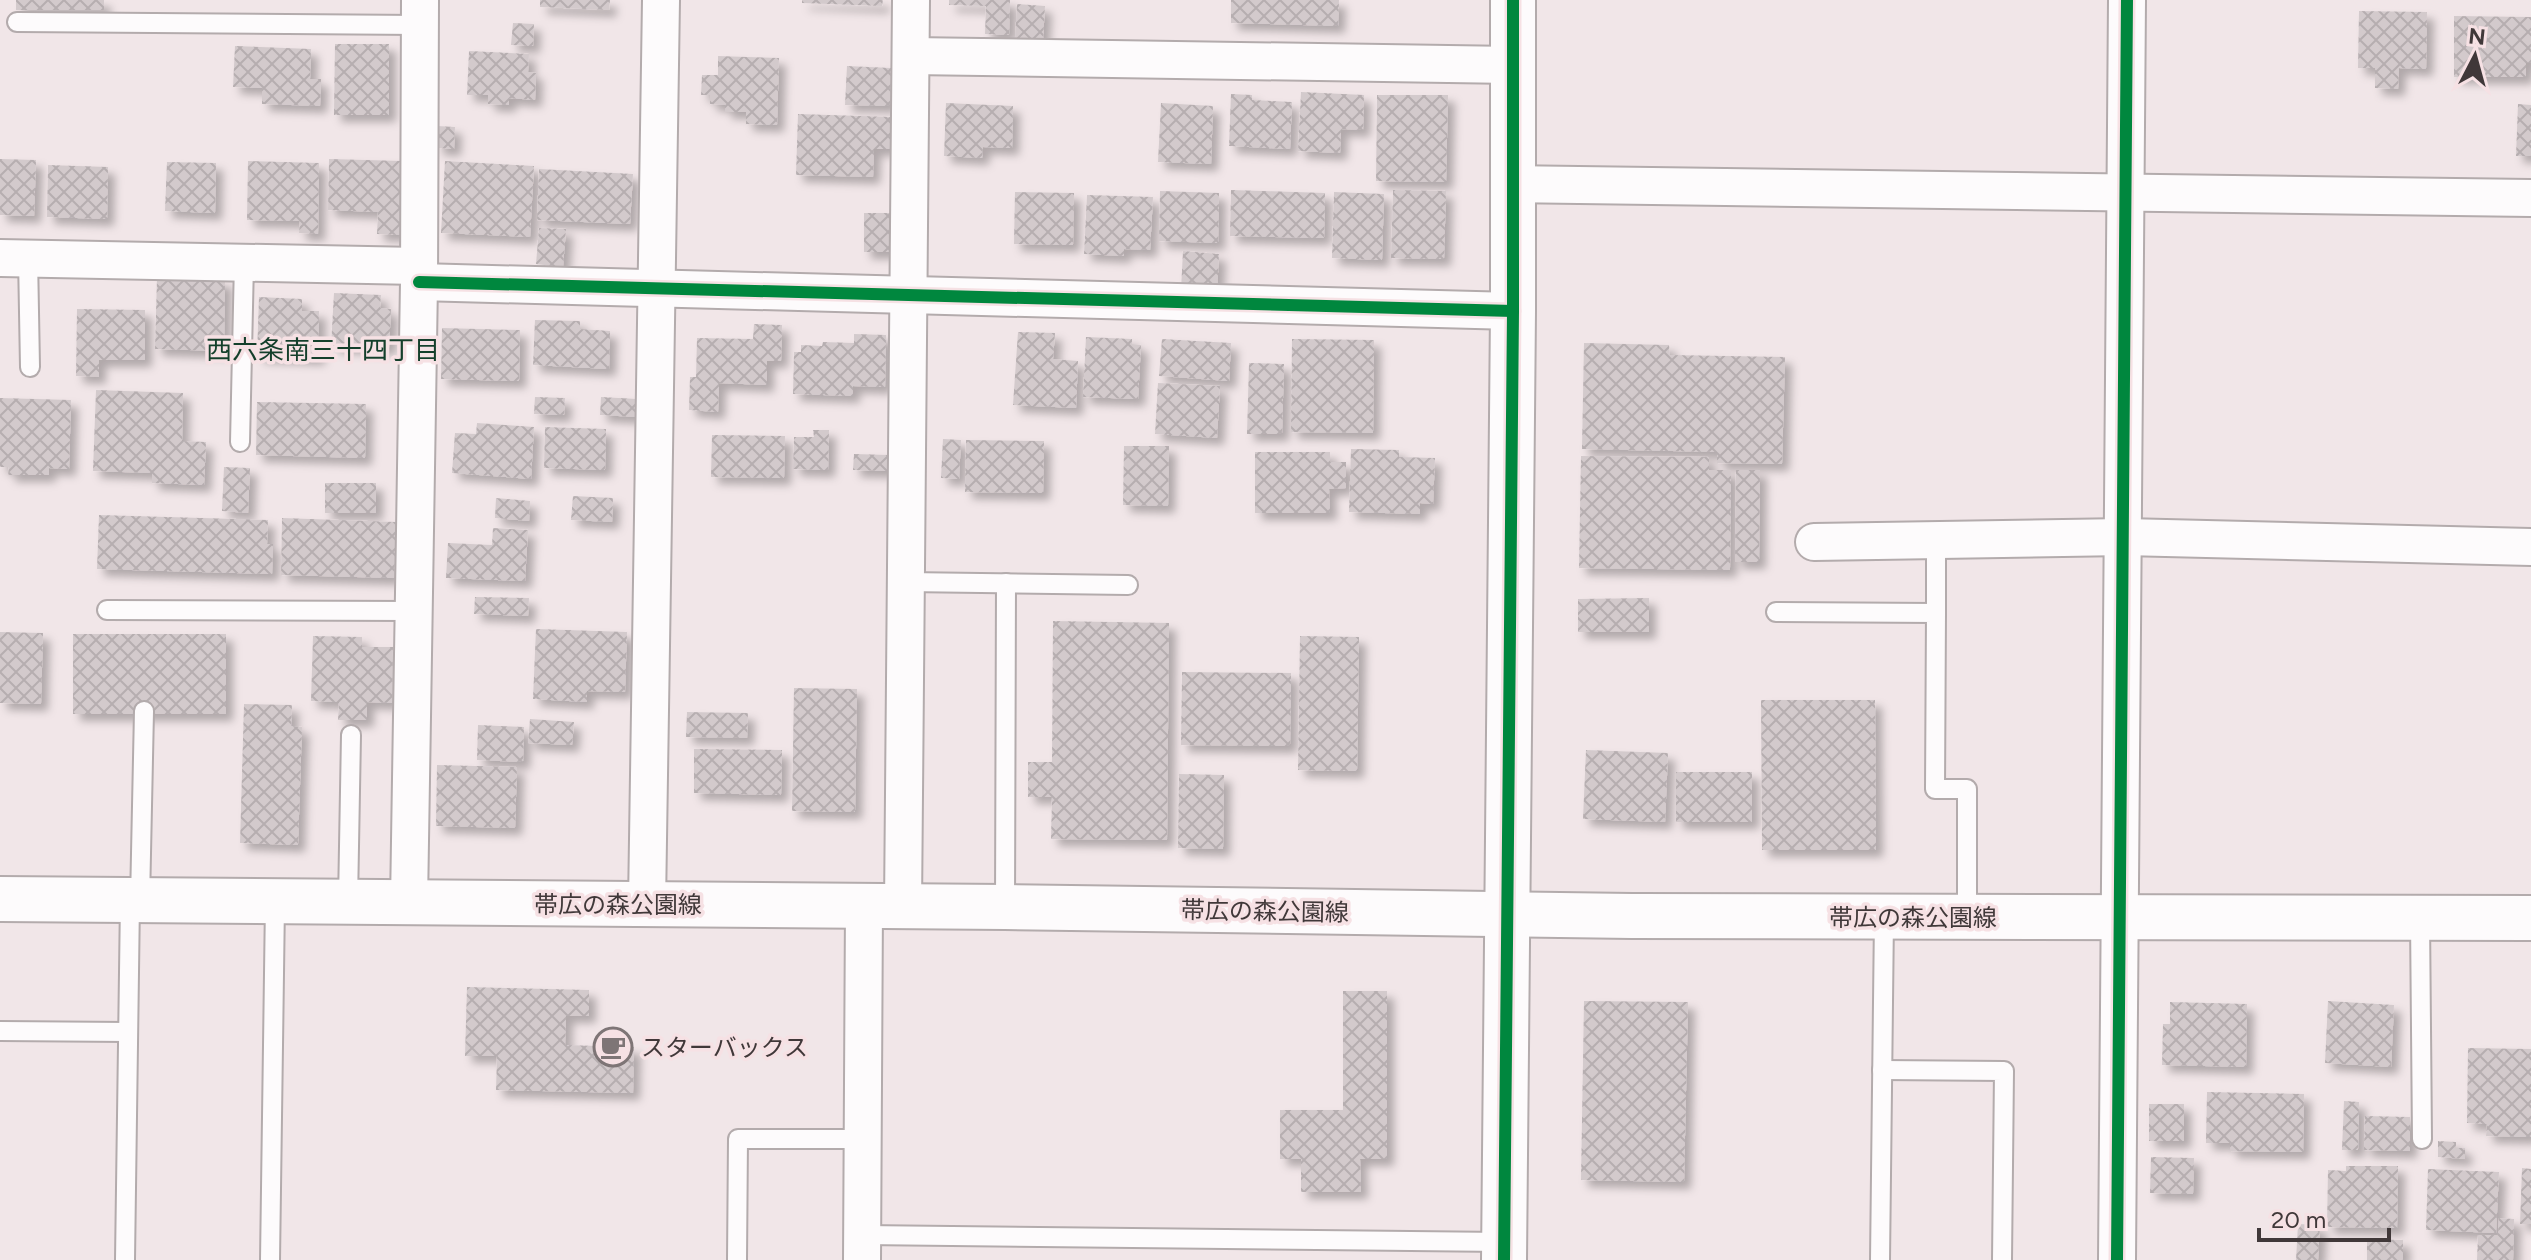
<svg xmlns="http://www.w3.org/2000/svg" width="2531" height="1260" font-family="Figtree,'Noto Sans JP',sans-serif">
  <defs>
    <pattern id="building-cross-hatch" width="8" height="8" patternUnits="userSpaceOnUse" patternTransform="scale(2)"><rect width="8" height="8" fill="#d3cacc"/><path d="M0 0l8 8M0 8l8-8" fill="none" stroke="#b6aeb0"/></pattern>
    <filter id="shadow"><feDropShadow dx="7" dy="7" stdDeviation="4" flood-color="#0004"/></filter>
  </defs>
  <rect width="100%" height="100%" fill="#f1e6e8"/>
  <g fill="url(#building-cross-hatch)" filter="url(#shadow)">
    <rect x="16" y="0" width="88" height="10"/>
    <polygon points="540,0 610,0 609,10 540,7"/>
    <polygon points="802,0 883,0 882,6 802,3"/>
    <polygon points="949,0 1010,0 1009,35 985,34 986,6 949,5"/>
    <polygon points="1231,0 1339,0 1338,26 1231,23"/>
    <polygon points="1017,4 1045,6 1043,40 1015,39"/>
    <polygon points="2359,11 2427,12 2426,69 2399,68 2398,89 2375,88 2375,68 2358,68"/>
    <polygon points="2454,16 2531,17 2531,63 2526,63 2526,77 2454,77"/>
    <polygon points="513,23 534,24 533,46 511,45"/>
    <polygon points="335,44 389,44 389,115 334,115"/>
    <polygon points="235,46 311,49 310,79 321,79 320,106 262,104 262,88 233,87"/>
    <polygon points="469,51 529,54 528,72 536,73 535,100 509,98 509,105 488,104 488,95 467,95"/>
    <polygon points="718,56 779,58 777,125 746,124 746,112 725,112 725,105 710,104 710,95 701,95 702,75 718,75"/>
    <polygon points="847,66 891,68 890,106 845,105"/>
    <polygon points="1301,92 1364,95 1363,130 1341,129 1340,153 1298,151"/>
    <polygon points="1231,94 1252,95 1252,100 1292,102 1290,149 1229,146"/>
    <polygon points="1377,95 1448,95 1446,182 1376,181"/>
    <polygon points="946,103 1013,106 1012,148 983,147 982,158 944,156"/>
    <polygon points="1161,103 1213,106 1211,164 1158,162"/>
    <polygon points="2518,104 2531,105 2531,156 2516,156"/>
    <polygon points="798,114 893,117 892,149 874,149 873,177 796,175"/>
    <polygon points="437,126 455,127 454,149 436,148"/>
    <polygon points="0,159 36,160 34,216 0,215"/>
    <polygon points="329,159 403,161 401,235 377,234 378,212 328,210"/>
    <polygon points="248,161 319,163 318,234 299,233 300,221 247,220"/>
    <polygon points="445,161 534,166 530,237 441,233"/>
    <polygon points="167,162 216,163 215,213 165,211"/>
    <polygon points="48,165 108,167 107,219 47,217"/>
    <polygon points="539,169 633,174 630,224 537,220"/>
    <polygon points="1231,190 1325,193 1324,238 1230,236"/>
    <polygon points="1393,190 1446,191 1444,259 1391,258"/>
    <polygon points="1160,191 1219,193 1218,243 1159,241"/>
    <polygon points="1015,192 1074,193 1073,245 1014,244"/>
    <polygon points="1334,192 1384,194 1382,260 1332,258"/>
    <polygon points="1087,195 1153,197 1150,250 1124,249 1124,256 1084,254"/>
    <polygon points="864,213 892,213 891,252 864,252"/>
    <polygon points="539,228 566,229 563,267 536,264"/>
    <polygon points="1183,251 1219,254 1217,292 1181,290"/>
    <polygon points="157,278 225,280 224,351 155,349"/>
    <polygon points="334,293 381,295 380,308 391,309 389,348 331,346"/>
    <polygon points="259,297 302,299 302,311 319,311 318,358 257,356"/>
    <polygon points="77,309 145,310 145,360 99,360 99,377 76,376"/>
    <polygon points="535,320 580,321 580,329 610,331 609,369 533,365"/>
    <polygon points="754,324 782,325 781,361 767,361 767,385 719,383 718,412 689,410 690,377 696,377 697,338 753,339"/>
    <polygon points="442,328 520,330 519,381 441,379"/>
    <polygon points="1018,332 1055,333 1053,359 1078,361 1076,408 1013,405"/>
    <polygon points="854,334 886,335 885,387 853,386 853,396 793,394 794,352 801,352 801,345 822,346 823,342 854,343"/>
    <polygon points="1086,337 1132,339 1132,344 1141,345 1138,399 1083,397"/>
    <polygon points="1162,339 1231,343 1229,381 1159,376"/>
    <polygon points="1292,339 1374,340 1373,433 1291,432"/>
    <polygon points="1584,343 1669,345 1670,355 1785,357 1782,464 1717,463 1717,452 1582,449"/>
    <polygon points="1249,363 1284,364 1282,434 1247,434"/>
    <polygon points="1158,383 1220,386 1217,438 1155,434"/>
    <polygon points="96,390 183,393 182,441 206,442 204,485 152,483 152,473 93,471"/>
    <polygon points="535,397 565,398 564,415 534,414"/>
    <polygon points="601,397 637,399 637,417 600,415"/>
    <polygon points="0,398 71,400 69,469 49,468 49,475 8,475 9,467 0,467"/>
    <polygon points="257,402 366,404 365,458 256,455"/>
    <polygon points="477,423 534,427 531,479 452,473 455,433 476,434"/>
    <polygon points="545,427 606,429 605,470 544,468"/>
    <polygon points="813,430 829,430 828,470 793,469 794,437 814,437"/>
    <polygon points="712,435 785,436 784,478 711,477"/>
    <polygon points="943,439 961,440 959,479 941,478"/>
    <polygon points="966,440 1044,441 1043,493 965,492"/>
    <polygon points="1124,446 1169,446 1168,506 1123,505"/>
    <polygon points="1351,449 1399,450 1399,457 1435,458 1433,504 1420,503 1420,514 1349,512"/>
    <polygon points="1255,452 1330,452 1330,462 1346,462 1346,488 1329,489 1330,513 1255,513"/>
    <polygon points="854,454 889,455 889,471 853,470"/>
    <polygon points="1581,456 1709,457 1709,470 1731,470 1730,570 1579,568"/>
    <polygon points="224,467 250,468 248,513 222,511"/>
    <polygon points="1736,470 1760,470 1759,562 1735,562"/>
    <rect x="325" y="483" width="51" height="30"/>
    <polygon points="573,496 613,498 612,522 571,520"/>
    <polygon points="496,498 530,501 529,521 495,518"/>
    <polygon points="99,515 268,520 267,544 273,544 272,574 97,569"/>
    <polygon points="282,518 396,522 394,578 281,575"/>
    <polygon points="493,528 528,530 525,581 446,578 448,543 492,545"/>
    <polygon points="475,597 529,598 528,616 474,614"/>
    <polygon points="1649,598 1649,632 1578,632 1578,599"/>
    <polygon points="1053,621 1169,623 1167,840 1051,839 1052,797 1028,797 1028,762 1052,762"/>
    <polygon points="536,629 627,632 625,692 587,691 587,702 533,699"/>
    <polygon points="0,632 43,633 41,704 0,703"/>
    <rect x="73" y="634" width="153" height="80"/>
    <polygon points="313,636 362,637 362,647 393,647 392,703 367,702 367,720 338,720 339,702 311,701"/>
    <polygon points="1300,636 1359,637 1357,771 1298,770"/>
    <polygon points="1182,672 1291,673 1290,746 1181,745"/>
    <polygon points="794,688 857,689 855,812 792,811"/>
    <polygon points="1761,700 1875,700 1876,850 1762,850"/>
    <polygon points="244,704 292,705 291,726 302,727 298,845 240,843"/>
    <polygon points="687,712 748,713 747,738 686,737"/>
    <polygon points="530,719 574,722 572,745 528,743"/>
    <polygon points="478,725 524,727 523,762 477,760"/>
    <polygon points="694,749 782,750 781,795 694,793"/>
    <polygon points="1586,750 1668,753 1665,822 1583,819"/>
    <polygon points="437,765 517,767 515,828 436,826"/>
    <rect x="1676" y="772" width="76" height="50"/>
    <polygon points="1179,774 1224,775 1223,849 1178,848"/>
    <polygon points="467,987 589,990 589,1016 566,1016 565,1045 634,1047 633,1093 496,1090 497,1056 465,1056"/>
    <polygon points="1343,991 1387,991 1387,1159 1360,1159 1361,1192 1301,1192 1301,1159 1280,1159 1280,1110 1343,1110"/>
    <polygon points="1584,1001 1688,1002 1684,1182 1581,1180"/>
    <polygon points="2328,1001 2394,1005 2391,1067 2325,1063"/>
    <polygon points="2170,1002 2247,1004 2246,1067 2162,1065 2163,1024 2170,1024"/>
    <polygon points="2468,1048 2531,1049 2531,1137 2486,1136 2487,1124 2467,1123"/>
    <polygon points="2207,1092 2304,1094 2303,1152 2230,1151 2230,1143 2206,1143"/>
    <polygon points="2344,1101 2359,1102 2358,1150 2342,1150"/>
    <rect x="2149" y="1104" width="35" height="37"/>
    <polygon points="2365,1116 2410,1117 2410,1151 2364,1150"/>
    <polygon points="2438,1141 2456,1142 2456,1148 2465,1148 2465,1159 2438,1157"/>
    <polygon points="2151,1157 2194,1158 2193,1194 2150,1193"/>
    <polygon points="2346,1166 2398,1166 2397,1228 2327,1227 2328,1170 2346,1171"/>
    <polygon points="2522,1168 2531,1169 2531,1224 2520,1224"/>
    <polygon points="2428,1169 2499,1172 2496,1233 2426,1230"/>
    <polygon points="2499,1218 2514,1219 2513,1260 2477,1260 2478,1235 2498,1235"/>
    <polygon points="2298,1224 2320,1225 2318,1260 2296,1260"/>
    <polygon points="2367,1239 2403,1240 2403,1260 2367,1260"/>
  </g>
  <g fill="none" stroke-linecap="round" stroke-linejoin="round">
    <defs>
      <g id="lane">
        <polyline points="17,22 420,25"/>
        <polyline points="28,257 30,367"/>
        <polyline points="240,442 244,262"/>
        <polyline points="906,582 1128,585"/>
        <polyline points="107,610 414,611"/>
        <polyline points="1776,612 1936,613 1935,789 1967,789 1967,917"/>
        <polyline points="1936,613 1936,541"/>
        <polyline points="140,901 144,711"/>
        <polyline points="348,902 351,735"/>
        <polyline points="1005,907 1006,583"/>
        <polyline points="2420,918 2422,1139"/>
        <polyline points="0,1031 128,1032"/>
        <polyline points="1882,1070 2004,1071 2002,1260"/>
        <polyline points="863,1235 1504,1242"/>
        <polyline points="125,1260 130,900"/>
        <polyline points="270,1260 275,902"/>
        <polyline points="737,1260 738,1139 864,1139"/>
        <polyline points="1880,1260 1884,917"/>
      </g>
      <g id="street">
        <polyline points="911,56 1513,65"/>
        <polyline points="1512,184 2531,198"/>
        <polyline points="0,258 418,266"/>
        <polyline points="419,282 1513,311"/>
        <polyline points="1814,542 2125,537 2531,547"/>
        <polyline points="409,903 419,282 420,0"/>
        <polyline points="647,904 661,0"/>
        <polyline points="903,907 911,0"/>
        <polyline points="862,1260 864,906"/>
        <polyline points="2117,1260 2127,0"/>
      </g>
      <g id="secondary">
        <polyline points="0,899 1005,907 1632,916 2531,918"/>
        <polyline points="1504,1260 1513,311 1513,0"/>
      </g>
    </defs>
    <use href="#lane" stroke="#b3abac" stroke-width="22"/>
    <use href="#street" stroke="#b3abac" stroke-width="40"/>
    <use href="#secondary" stroke="#b3abac" stroke-width="48"/>
    <use href="#lane" stroke="#fdfbfc" stroke-width="18"/>
    <use href="#street" stroke="#fdfbfc" stroke-width="36"/>
    <use href="#secondary" stroke="#fdfbfc" stroke-width="44"/>
    <defs>
      <g id="cycleway">
        <polyline points="419,282 1513,311"/>
        <polyline points="1504,1260 1513,311 1513,0"/>
        <polyline points="2117,1260 2127,0"/>
      </g>
    </defs>
    <use href="#cycleway" stroke="#f6e1e4" stroke-width="17"/>
    <use href="#cycleway" stroke="#00873e" stroke-width="12"/>
  </g>
  <defs>
    <symbol id="cafe-ring" viewBox="-11 -11 22 22"><circle r="9.5" fill="#f6e1e4" stroke="#7e7576" stroke-width="1.5"/><path d="M-5.5-4.5H6V0H3Q3 3.5 0 3.5H-2.5Q-5.5 3.5-5.5 0ZM3-3.2v2h1.7v-2ZM-6 4.5H4V6H-6Z" fill="#7e7576"/></symbol>
  </defs>
  <g fill-rule="evenodd">
    <use href="#cafe-ring" x="591" y="1025" width="44" height="44"/>
  </g>
  <g text-anchor="middle" dominant-baseline="central" stroke-width="7" stroke-linejoin="round" paint-order="stroke">
    <g font-size="24" fill="#403839" stroke="#f6e1e4">
      <text x="618" y="904">帯広の森公園線</text>
      <text transform="translate(1265 911) rotate(1)">帯広の森公園線</text>
      <text x="1913" y="917">帯広の森公園線</text>
    </g>
    <g font-size="24" fill="#403839" stroke="#f6e1e4" text-anchor="start">
      <text x="641" y="1047">スターバックス</text>
    </g>
    <g font-size="26" fill="#143f2b" stroke="#f6e1e4">
      <text x="323" y="350">西六条南三十四丁目</text>
    </g>
  </g>
  <g transform="translate(2475 56) rotate(6)" stroke="#f6e1e4" stroke-width="6" paint-order="stroke">
  <path d="M0-6L14 30L0 20L-14 30Z" fill="#403839"/>
  <text y="-12" font-size="22" font-weight="bold" text-anchor="middle" fill="#403839">N</text>
  </g>
  <path d="M2259 1228v12h130v-12" fill="none" stroke="#403839" stroke-width="4"/>
  <text x="2271" y="1228" font-size="24" fill="#403839" stroke="#f6e1e4" stroke-width="6" paint-order="stroke">20 m</text>
</svg>
